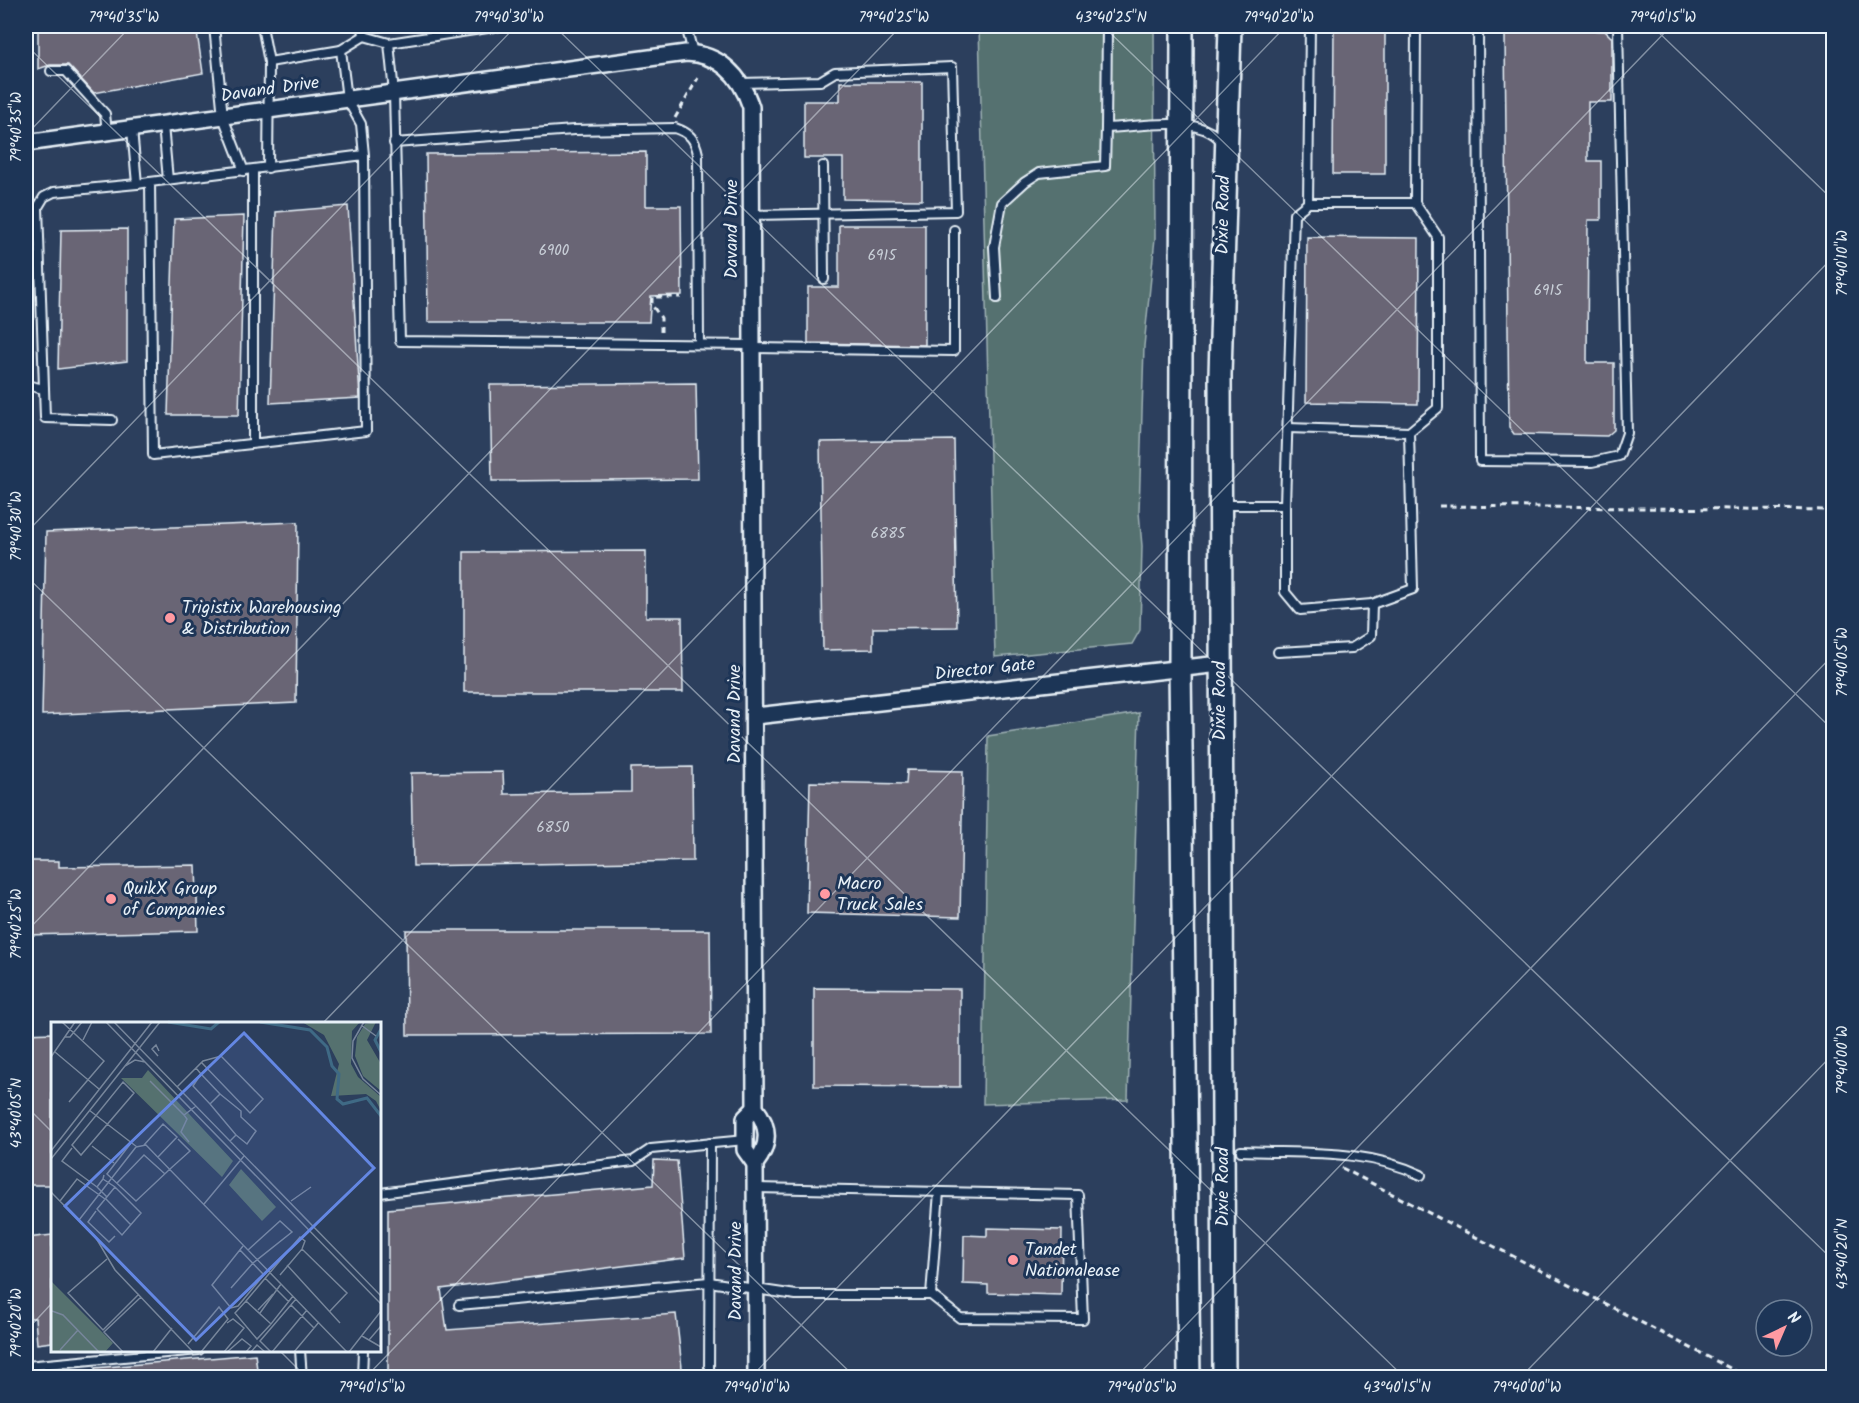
<svg xmlns="http://www.w3.org/2000/svg" width="1859" height="1403" font-family="Kalam,sans-serif">
  <rect width="100%" height="100%" fill="#2c3f5d"/>
  <filter id="ink" filterUnits="userSpaceOnUse"><feTurbulence type="fractalNoise" baseFrequency=".0167" numOctaves="2"/><feDisplacementMap in="SourceGraphic" scale="12" xChannelSelector="R" yChannelSelector="G"/><feConvolveMatrix kernelMatrix="1 2 1 2 8 2 1 2 1" color-interpolation-filters="sRGB"/></filter>
  <g filter="url(#ink)">
    <g fill="#55716f" stroke="#9eb1b4" stroke-width="1.5">
      <polygon points="979,26 1154,26 1155,238 1144,346 1139,512 1142,546 1140,630 1132,644 995,657"/>
      <polygon points="1139,713 1128,1100 983,1104 988,736"/>
    </g>
    <g fill="#696575" stroke="#e8f1f8" stroke-width="1.5">
      <polygon points="38,26 196,26 203,73 94,93 68,65 50,65 38,69"/>
      <polygon points="1334,26 1385,26 1385,174 1333,174"/>
      <polygon points="1531,26 1586,26 1586,30 1605,31 1612,38 1612,102 1588,102 1588,161 1601,161 1601,220 1588,220 1587,363 1614,363 1614,430 1607,436 1514,434 1509,427 1505,35 1512,29 1531,29"/>
      <polygon points="840,82 922,82 922,200 843,199 843,158 804,158 804,101 840,101"/>
      <polygon points="646,152 646,206 681,206 682,295 651,296 649,322 428,322 426,154"/>
      <polygon points="348,206 360,398 270,403 276,212"/>
      <polygon points="244,216 239,415 168,415 174,219"/>
      <polygon points="839,225 925,225 925,345 808,343 808,287 839,287"/>
      <polygon points="127,229 127,361 58,369 61,230"/>
      <polygon points="1307,237 1419,238 1418,404 1306,402"/>
      <polygon points="696,383 698,479 492,481 490,385"/>
      <polygon points="954,440 957,627 873,628 873,649 823,650 820,442"/>
      <polygon points="298,522 296,703 42,715 46,532"/>
      <polygon points="646,551 646,617 682,617 683,692 464,692 464,552"/>
      <polygon points="692,767 693,861 413,866 411,773 503,772 504,794 631,792 631,768"/>
      <polygon points="907,770 963,771 960,917 807,913 810,782 906,784"/>
      <polygon points="26,861 59,861 59,867 196,865 198,931 26,935"/>
      <polygon points="406,930 710,930 711,1034 407,1035"/>
      <polygon points="814,988 960,989 960,1087 814,1086"/>
      <polygon points="52,1033 52,1185 26,1185 26,1034"/>
      <polygon points="654,1160 677,1161 685,1258 441,1289 447,1330 676,1314 683,1377 388,1377 388,1209 653,1185"/>
      <polygon points="987,1228 1062,1230 1061,1295 988,1293 988,1285 963,1284 964,1235 987,1236"/>
      <polygon points="52,1235 52,1342 37,1344 35,1318 30,1318 26,1272 26,1267 30,1267 27,1238"/>
      <polygon points="255,1354 258,1377 95,1377 95,1368"/>
    </g>
    <g fill="none" stroke-linecap="round" stroke-linejoin="round">
      <defs>
        <g id="service">
          <polyline points="214,26 223,117 244,171"/>
          <polyline points="262,26 269,62"/>
          <polyline points="363,26 364,36 389,43"/>
          <polyline points="501,26 389,43 394,93 400,341 752,345"/>
          <polyline points="686,26 693,53"/>
          <path d="M1107,26l-1,102c33,-1 94,-14 115,13"/>
          <polyline points="1310,26 1308,203 1415,203 1416,26"/>
          <polyline points="1478,26 1480,461 1592,462 1619,456 1627,433 1618,26"/>
          <polyline points="51,71 66,71 105,114 107,132"/>
          <polyline points="741,83 820,81 835,72 952,67 956,211 751,215"/>
          <polyline points="163,125 168,180"/>
          <polyline points="132,129 137,184 150,182"/>
          <path d="M394,143l180,-13 101,-2c14,5 20,10 23,26l1,190"/>
          <polyline points="364,155 150,182 153,455 366,431 364,155 361,124 347,99 341,50 364,36"/>
          <polyline points="823,166 824,279"/>
          <polyline points="268,168 269,62 341,50"/>
          <polyline points="253,170 253,443"/>
          <polyline points="997,298 994,247 1002,203 1025,182 1039,173 1105,166 1106,128"/>
          <polyline points="752,348 954,351 954,230"/>
          <polyline points="26,385 44,389"/>
          <polyline points="112,420 45,418 38,207 44,197 54,192 137,184"/>
          <polyline points="1288,428 1409,432"/>
          <polyline points="1221,505 1285,505 1294,214 1308,203"/>
          <polyline points="1285,505 1285,592 1300,610 1372,604 1413,589 1409,432 1438,408 1438,237 1415,203"/>
          <polyline points="1278,652 1352,648 1371,636 1372,604"/>
          <path d="M1241,1151c60,3 124,-3 180,24"/>
          <polyline points="380,1193 633,1161 651,1149 745,1140"/>
          <polyline points="931,1295 939,1192"/>
          <polyline points="459,1305 709,1282 796,1295 931,1295 960,1318 1083,1319 1078,1195 756,1188"/>
          <polyline points="300,1350 302,1378"/>
          <polyline points="26,1366 199,1350"/>
          <polyline points="362,1378 363,1350"/>
          <polyline points="709,1378 710,1143"/>
        </g>
        <g id="minor">
          <path d="M26,143l660,-90c34,1 55,23 65,54l4,1001c15,19 15,37 0,56l1,214"/>
          <polyline points="755,716 1220,664"/>
          <polyline points="755,1108 745,1118 745,1150 755,1164"/>
        </g>
        <g id="secondary">
          <polyline points="1182,26 1180,668 1189,1378"/>
          <polyline points="1224,1378 1220,375 1230,26"/>
        </g>
      </defs>
      <use href="#service" stroke="#e8f1f8" stroke-width="12"/>
      <use href="#minor" stroke="#e8f1f8" stroke-width="20"/>
      <use href="#secondary" stroke="#e8f1f8" stroke-width="26"/>
      <g stroke="#e8f1f8" stroke-width="3" stroke-dasharray="6 4.5" stroke-linecap="butt">
        <polyline points="675,118 698,78"/>
        <polyline points="661,332 661,318 652,305 652,297 681,297"/>
        <polyline points="1439,506 1834,510"/>
        <polyline points="1342,1168 1749,1378"/>
      </g>
      <use href="#service" stroke="#1d3557" stroke-width="8"/>
      <use href="#minor" stroke="#1d3557" stroke-width="15"/>
      <use href="#secondary" stroke="#1d3557" stroke-width="21"/>
    </g>
  </g>
  <path fill="none" stroke="#e8f1f8" stroke-width="1.5" stroke-opacity="0.45" d="M554,26l1280,1235M1103,26l731,705M1652,26l182,175M26,45l1379,1333M26,135l105,-109M26,533l490,-507M26,576l830,802M26,932l875,-906M322,1024l964,-998M26,1106l26,26M26,1331l26,-28M279,1350l28,28M365,1378l1306,-1352M750,1378l1084,-1122M1135,1378l699,-724M1520,1378l314,-325"/>
  <g fill="#ff9aa2" stroke="#1d3557" stroke-width="2">
    <circle cx="170" cy="618" r="6"/>
    <circle cx="825" cy="894" r="6"/>
    <circle cx="111" cy="899" r="6"/>
    <circle cx="1013" cy="1260" r="6"/>
  </g>
  <g text-anchor="middle" dominant-baseline="central" stroke-width="6" stroke-linejoin="round" paint-order="stroke">
    <g font-size="15" fill="#c8ced7">
      <text x="554" y="251">6900</text>
      <text x="882" y="256">6915</text>
      <text x="1548" y="291">6915</text>
      <text x="888" y="534">6885</text>
      <text x="553" y="828">6850</text>
    </g>
    <g font-size="18" fill="#e8f1f8" stroke="#1d3557">
      <text transform="translate(270 90) rotate(-8)">Davand Drive</text>
      <text transform="translate(1224 215) rotate(-89)">Dixie Road</text>
      <text transform="translate(732 229) rotate(-90)">Davand Drive</text>
      <text transform="translate(985 670) rotate(-6)">Director Gate</text>
      <text transform="translate(1220 701) rotate(-90)">Dixie Road</text>
      <text transform="translate(735 714) rotate(-90)">Davand Drive</text>
      <text transform="translate(1223 1187) rotate(-90)">Dixie Road</text>
      <text transform="translate(736 1271) rotate(-90)">Davand Drive</text>
    </g>
    <g font-size="18" fill="#e8f1f8" stroke="#1d3557" text-anchor="start">
      <text x="182" y="608">Trigistix Warehousing<tspan x="182" dy="21">&amp; Distribution</tspan></text>
      <text x="837" y="884">Macro<tspan x="837" dy="21">Truck Sales</tspan></text>
      <text x="123" y="889">QuikX Group<tspan x="123" dy="21">of Companies</tspan></text>
      <text x="1025" y="1250">Tandet<tspan x="1025" dy="21">Nationalease</tspan></text>
    </g>
  </g>
  <g transform="translate(51 1022)">
    <rect width="330" height="330" fill="#2c3f5d"/>
    <path d="M251,0h58l-8,9 -1,33 7,13 23,20v14l-5,-10 -10,-7 -35,2 8,-32 -15,-29zM325,0l-9,18 14,24v27l-18,-15 -8,-20 2,-19 8,-13zM97,48l85,91 -11,16 -101,-99h21zM190,147l35,38 -14,14 -33,-36zM0,259l62,62 -8,9h-54z" fill="#55716f"/>
    <path fill="none" stroke="#3f6a85" stroke-width="3" d="M117,0l43,7 8,-7M209,0l50,8 17,17 5,19 7,8 -2,25 6,5 24,-6 14,18M330,7l-6,11 6,12"/>
    <path fill="none" stroke="#77869b" stroke-width="1.5" d="M11,0l42,39 -35,41M55,0l275,282M63,0l267,274M313,0l-11,19 -1,17 11,21 18,16M310,3l15,11M14,15h5l12,-15M32,18l9,-18M4,30l44,37M107,34l-6,-7 4,-4 3,6M0,35l24,-35M74,44l10,-6 10,2M145,46l5,6 -8,12 17,18 10,-10 -19,-20M99,59l34,34 12,-9M72,60l11,11 -53,62 -9,-10zM126,65l26,-26 18,-5 42,43 -13,14 -48,-50M169,72l21,17v6l15,14 -9,13 -11,-9M159,82l26,31 -6,6M38,88l48,37M133,93l3,4 -6,13 8,10M80,121l-24,31 29,27 34,-32M93,123l19,-21 14,13 -19,20M41,124l22,17M21,126l-10,13 35,26M0,129l101,-129M0,137l109,-137M119,147l20,-18 -12,-12M53,153l-1,4 12,8 26,26 -19,22 -25,-26 18,-22M52,157l-6,8 10,10M66,161l27,-28 21,19M0,170l45,46 19,32 78,82M55,177l25,26M9,179l17,-22 28,20M240,179l20,-14M153,182l40,-48M45,189l-8,11 21,20 6,-6M28,198l57,-73 10,-2 201,207M192,224l-31,39 19,23 7,-2 30,-36M189,228l24,25M56,237l-39,34 35,37 36,-36M236,243l53,58M229,253l22,-26 45,44 -17,18M214,256l24,24M180,266l22,-25 39,-31 -12,-11 -32,29M242,274l-22,28 -25,-23 54,-64 5,4 -3,8M195,279l-11,12 22,26 14,-15M240,283l23,23M207,288l15,-16M1,289l11,4 36,37M209,291l21,-29M311,314l19,11M318,318l12,-14M137,322l31,-37 9,12 -27,33M9,328l18,-20M72,330l-19,-20 37,-35M102,330l19,-24M173,330l20,-24 -11,-9 -6,4M176,330l15,-13 9,7 -5,6M200,330l6,-7 8,7M220,330l-11,-11 36,-42M221,330l35,-42M243,330l25,-30M298,330l32,-41"/>
    <path fill="#6487e3" fill-opacity="0.15" stroke="#6487e3" stroke-width="3" d="M193,11l130,135 -178,172 -131,-134z"/>
    <rect width="330" height="330" fill="none" stroke="#e8f1f8" stroke-width="3"/>
  </g>
  <rect width="1859" height="1403" fill="none" stroke="#1d3557" stroke-width="66"/>
  <g transform="translate(1784 1328) rotate(44)"><circle r="28" fill="#1d3557" stroke="#6e8097" stroke-width="1.5"/>
  <path d="M0-4.5L10 22L0 15L-10 22Z" fill="#ff9aa2"/>
  <text y="-9" font-size="16" font-weight="bold" text-anchor="middle" fill="#e8f1f8">N</text>
  </g>
  <rect x="33" y="33" width="1793" height="1337" fill="none" stroke="#e8f1f8" stroke-width="2"/>
  <g font-size="15" text-anchor="middle" fill="#e8f1f8">
    <text x="124" y="22">79°40'35"W</text>
    <text x="509" y="22">79°40'30"W</text>
    <text x="894" y="22">79°40'25"W</text>
    <text x="1111" y="22">43°40'25"N</text>
    <text x="1279" y="22">79°40'20"W</text>
    <text x="1663" y="22">79°40'15"W</text>
    <text transform="translate(16 127) rotate(-90)" y="5">79°40'35"W</text>
    <text transform="translate(1842 263) rotate(-90)" y="5">79°40'10"W</text>
    <text transform="translate(16 526) rotate(-90)" y="5">79°40'30"W</text>
    <text transform="translate(1842 662) rotate(-90)" y="5">79°40'05"W</text>
    <text transform="translate(16 924) rotate(-90)" y="5">79°40'25"W</text>
    <text transform="translate(1842 1060) rotate(-90)" y="5">79°40'00"W</text>
    <text transform="translate(16 1113) rotate(-90)" y="5">43°40'05"N</text>
    <text transform="translate(1842 1254) rotate(-90)" y="5">43°40'20"N</text>
    <text transform="translate(16 1323) rotate(-90)" y="5">79°40'20"W</text>
    <text x="372" y="1392">79°40'15"W</text>
    <text x="757" y="1392">79°40'10"W</text>
    <text x="1142" y="1392">79°40'05"W</text>
    <text x="1397" y="1392">43°40'15"N</text>
    <text x="1527" y="1392">79°40'00"W</text>
  </g>
</svg>
